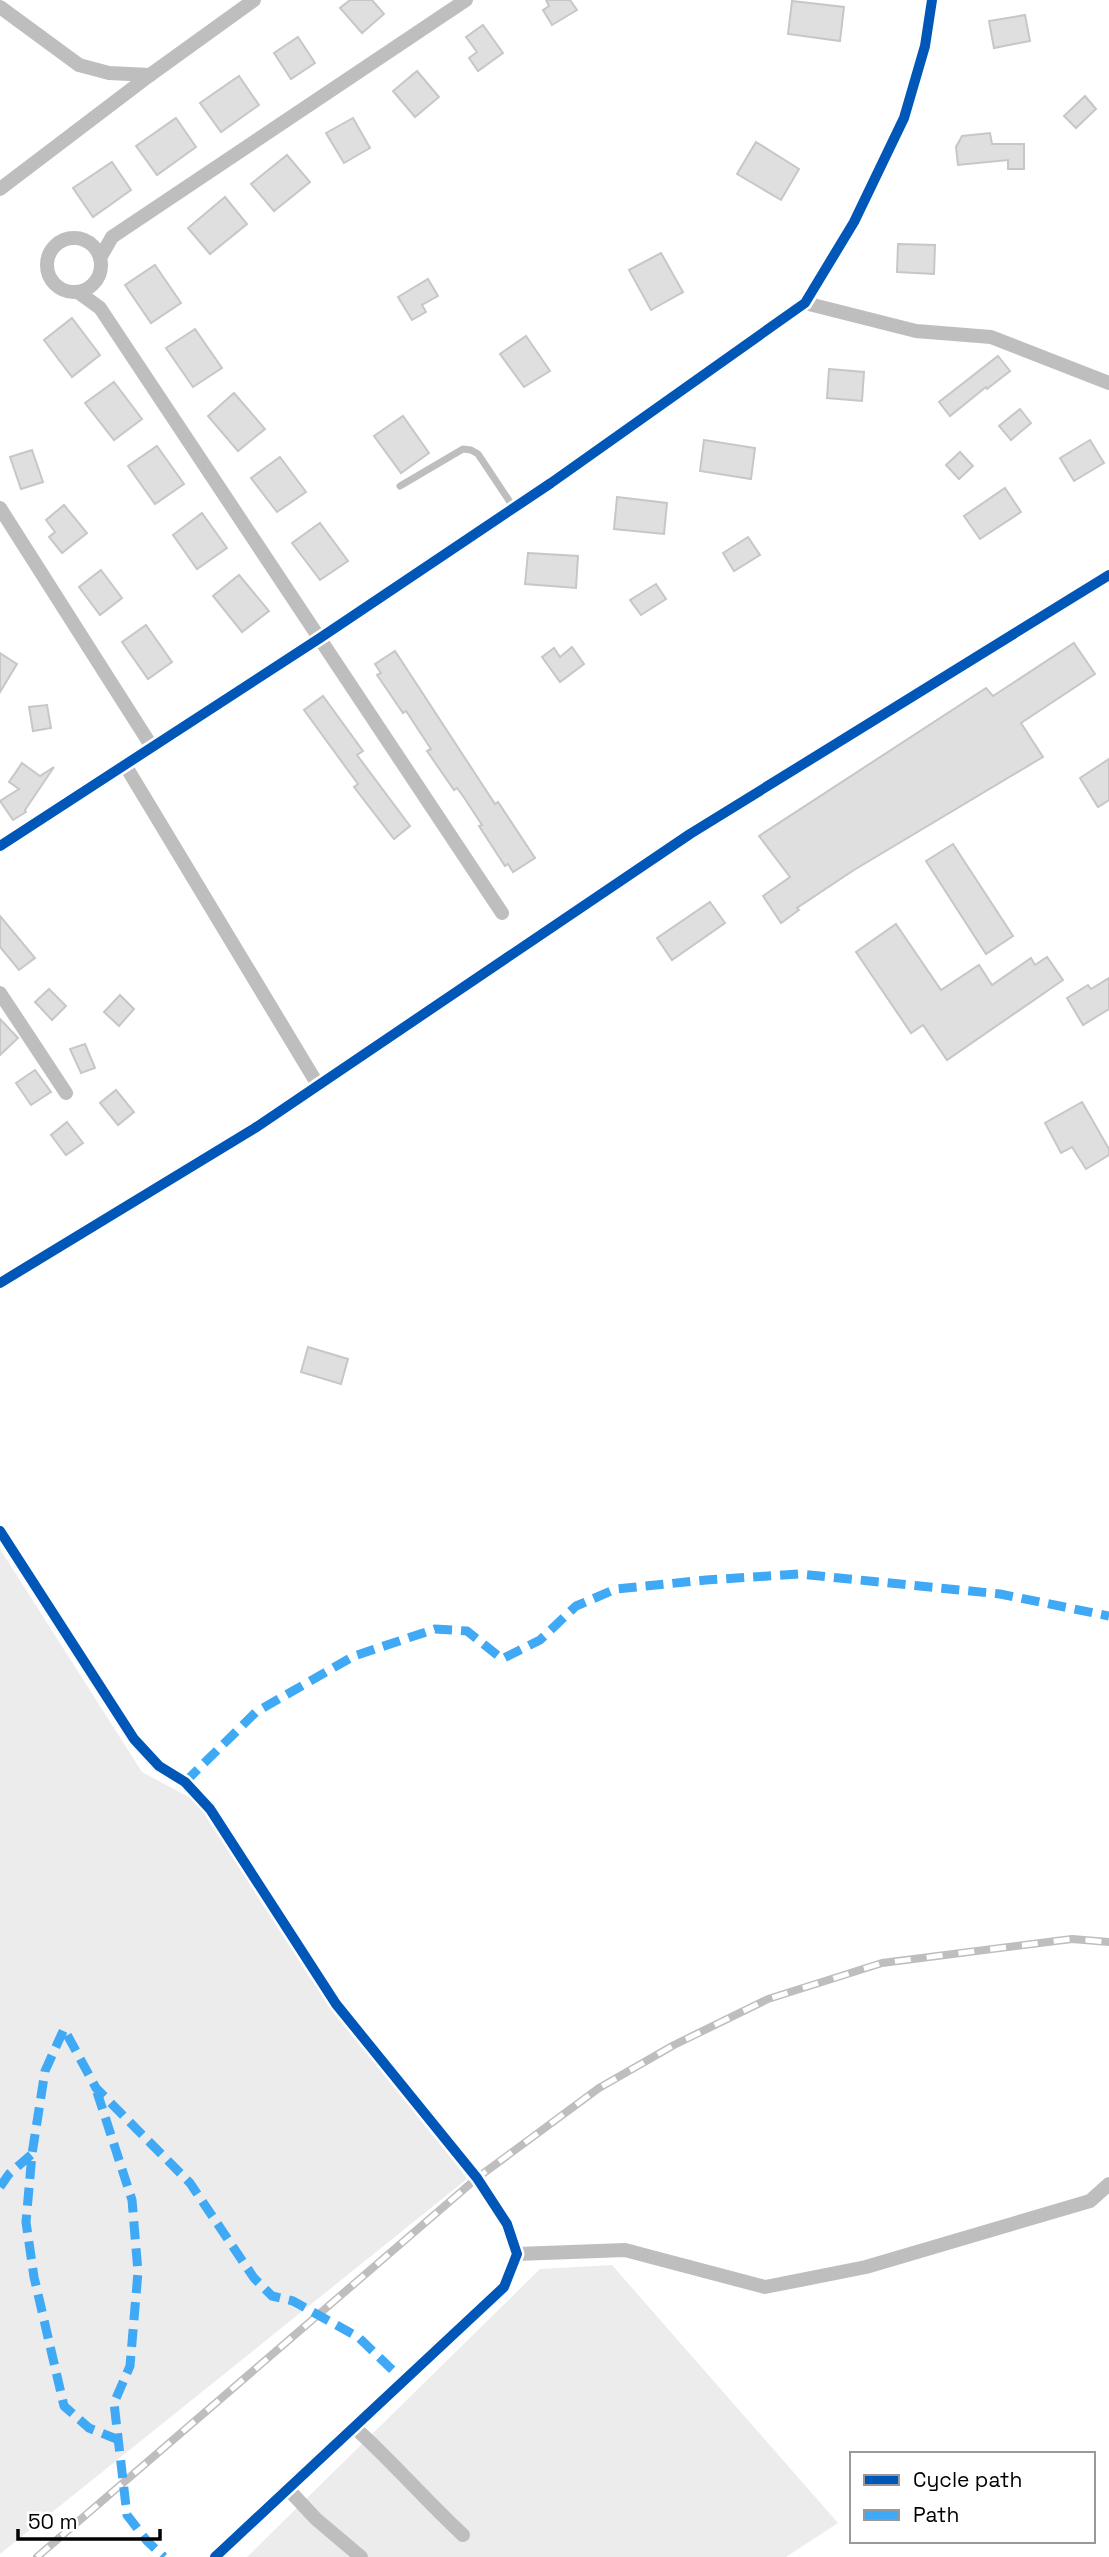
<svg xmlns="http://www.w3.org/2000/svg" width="1109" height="2557" font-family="'Space Grotesk',sans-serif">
  <rect width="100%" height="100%" fill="#fff"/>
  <g fill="#ececec">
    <polygon points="0,1549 142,1772 196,1801 467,2179 0,2554"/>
    <polygon points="612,2265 838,2523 786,2557 247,2557 540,2269"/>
  </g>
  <g fill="#dfdfdf" stroke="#c7c7c7" stroke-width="2">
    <polygon points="350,0 372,0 384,14 362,33 340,8"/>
    <polygon points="546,0 570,0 577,10 552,25 543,10 549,6"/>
    <polygon points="792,1 844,7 840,41 788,34"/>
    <polygon points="1025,15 1030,41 994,48 989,21"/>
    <polygon points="483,25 503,53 478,71 469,58 477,52 466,37"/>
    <polygon points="298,37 315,63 291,79 274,53"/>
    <polygon points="417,71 439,97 415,117 393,91"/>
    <polygon points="239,76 259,105 221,132 200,103"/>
    <polygon points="1085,96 1096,109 1076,128 1064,116"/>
    <polygon points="176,118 196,147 157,175 136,146"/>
    <polygon points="353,118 370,148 344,163 326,133"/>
    <polygon points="990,133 992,144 1024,144 1024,169 1008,169 1008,160 958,165 956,147 962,136"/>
    <polygon points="756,142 799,169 781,200 737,174"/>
    <polygon points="287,155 310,182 274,211 251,184"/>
    <polygon points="112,162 131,190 93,217 73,188"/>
    <polygon points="225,197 247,224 210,254 188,228"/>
    <polygon points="898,244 935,245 934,274 897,272"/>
    <polygon points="661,253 683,292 651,310 629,270"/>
    <polygon points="155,265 181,303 151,323 125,285"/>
    <polygon points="428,279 438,296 422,305 426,312 412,320 398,297"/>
    <polygon points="72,318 100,355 72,377 44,340"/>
    <polygon points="195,329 222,368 193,387 166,348"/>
    <polygon points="526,336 550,371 524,387 500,354"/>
    <polygon points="998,356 1010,371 987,389 986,387 950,416 939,402"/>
    <polygon points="829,369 864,372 862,401 827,398"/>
    <polygon points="114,382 142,419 114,440 85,403"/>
    <polygon points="234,393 265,429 238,451 208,416"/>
    <polygon points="1020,409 1031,423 1011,440 999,426"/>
    <polygon points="403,416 429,453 401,473 374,436"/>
    <polygon points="704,440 755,448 751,479 700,471"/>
    <polygon points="1090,440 1104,463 1074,481 1060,458"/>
    <polygon points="157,446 184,484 155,504 128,466"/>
    <polygon points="32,450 43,482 21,489 10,457"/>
    <polygon points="960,452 973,466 959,479 946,465"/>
    <polygon points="280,457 306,492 277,512 251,478"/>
    <polygon points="1005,488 1021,512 980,539 964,516"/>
    <polygon points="617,497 667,503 664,534 614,529"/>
    <polygon points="64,505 87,533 62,553 49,537 55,532 46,520"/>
    <polygon points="202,513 227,548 197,569 173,535"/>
    <polygon points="320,523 348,561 320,580 292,543"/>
    <polygon points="748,537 760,555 734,571 723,553"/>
    <polygon points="528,553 578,556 576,588 525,584"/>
    <polygon points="101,570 122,598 100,615 79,587"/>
    <polygon points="239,575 269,611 242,632 213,596"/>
    <polygon points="656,584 666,599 641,615 630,600"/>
    <polygon points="146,625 172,662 148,679 122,642"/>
    <polygon points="1074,643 1095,674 1021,723 1043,757 854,870 797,908 799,910 781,923 763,896 790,877 759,836 986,688 993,696"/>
    <polygon points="572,647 584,664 560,682 542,657 554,648 560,657"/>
    <polygon points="395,651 495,804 498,802 535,858 513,872 508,864 505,866 479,826 482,825 463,796 457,788 454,790 427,751 431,749 406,711 403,713 377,675 381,673 375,664"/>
    <polygon points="0,653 17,664 0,692"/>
    <polygon points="323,696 363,751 357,755 410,826 394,839 354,787 358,784 304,710"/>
    <polygon points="47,705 51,728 33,731 29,707"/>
    <polygon points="1109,759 1109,800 1098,807 1080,778"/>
    <polygon points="22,763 40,776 54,767 25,810 26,812 13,820 0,801 19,789 9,782"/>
    <polygon points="953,844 1013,936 986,954 926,861"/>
    <polygon points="710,902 725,923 672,960 657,938"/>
    <polygon points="0,916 35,958 19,970 0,947"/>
    <polygon points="896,924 941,990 979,965 992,985 1031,958 1035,965 1047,957 1063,980 947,1060 923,1025 911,1033 856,952"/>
    <polygon points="1109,978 1109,1009 1083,1025 1067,998 1088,985 1091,989"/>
    <polygon points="49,989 66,1006 52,1020 35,1002"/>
    <polygon points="120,995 134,1009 119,1026 104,1012"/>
    <polygon points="0,1019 18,1038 0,1055"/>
    <polygon points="85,1044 95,1068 81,1073 70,1049"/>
    <polygon points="35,1070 51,1092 31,1105 16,1083"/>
    <polygon points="116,1090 134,1112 118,1125 100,1103"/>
    <polygon points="1082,1102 1109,1149 1109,1155 1086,1169 1072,1147 1061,1153 1045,1123"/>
    <polygon points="67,1122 83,1143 66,1155 51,1135"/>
    <polygon points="308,1347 348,1359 341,1384 301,1372"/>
  </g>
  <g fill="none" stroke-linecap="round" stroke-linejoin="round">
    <polyline stroke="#bebebe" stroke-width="7" points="400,486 463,449 471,450 478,454 514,508"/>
    <g stroke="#bebebe" stroke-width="14">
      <polyline points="0,7 79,65 109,73 150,75"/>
      <polyline points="0,189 150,75 254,0"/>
      <circle cx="74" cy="265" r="27"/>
      <polyline points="100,258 112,237 466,0"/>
      <polyline points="78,292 100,308 502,913"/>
      <polyline points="805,303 916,331 991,337 1109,383"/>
      <polyline points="0,508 152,747"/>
      <polyline points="125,765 318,1085"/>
      <polyline points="0,846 320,638 551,483 805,303 854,222 904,118 925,46 932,0"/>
      <polyline points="0,993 66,1093"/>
      <polyline points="0,1283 255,1128 690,834 1109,575"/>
      <polyline points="0,1531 134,1739 159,1766 185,1782 210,1809 336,2004 477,2178 507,2224 517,2254 504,2287 215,2557"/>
      <polyline points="517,2254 625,2250 765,2287 866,2267 1090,2201 1109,2184"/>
      <path d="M354,2427c38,34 71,73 109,108"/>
      <polyline points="288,2489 316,2519 361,2557"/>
    </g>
    <defs>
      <polyline id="rail" points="37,2557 477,2178 599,2088 674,2045 768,1999 882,1963 1072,1939 1109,1942"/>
    </defs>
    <use href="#rail" stroke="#bebebe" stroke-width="8"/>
    <use href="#rail" stroke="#fff" stroke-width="5" stroke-dasharray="16" stroke-linecap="butt"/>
    <g stroke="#3fa9f5" stroke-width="9" stroke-dasharray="18 9" stroke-linecap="butt">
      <polyline points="185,1782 256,1712 354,1656 435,1629 467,1631 502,1659 540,1640 576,1606 616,1589 706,1580 799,1574 1000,1594 1109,1616"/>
      <polyline points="97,2092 132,2200 138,2272 130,2366 114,2403 127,2515 147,2541 164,2557"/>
      <polyline points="0,2187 9,2174 32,2154"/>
      <polyline points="119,2440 89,2428 64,2406 34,2277 26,2222 32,2154 45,2071 64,2029 96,2088 190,2183 254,2278 272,2296 293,2301 358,2337 404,2381"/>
    </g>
    <defs>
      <g id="cycleway">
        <polyline points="0,846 320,638 551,483 805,303 854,222 904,118 925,46 932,0"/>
        <polyline points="0,1283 255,1128 690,834 1109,575"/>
        <polyline points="0,1531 134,1739 159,1766 185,1782 210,1809 336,2004 477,2178 507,2224 517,2254 504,2287 215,2557"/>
      </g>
    </defs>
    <use href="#cycleway" stroke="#fff" stroke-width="15"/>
    <use href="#cycleway" stroke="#0057b8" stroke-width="10"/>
  </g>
  <rect x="850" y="2452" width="245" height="91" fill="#ffffff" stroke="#999999" stroke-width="2"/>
  <rect x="864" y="2475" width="35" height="10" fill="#0057b8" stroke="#999999" stroke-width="2"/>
  <text x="913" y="2487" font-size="21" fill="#000000">Cycle path</text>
  <rect x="864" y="2510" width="35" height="10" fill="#3fa9f5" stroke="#999999" stroke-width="2"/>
  <text x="913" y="2522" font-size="21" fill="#000000">Path</text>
  <path d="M18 2529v10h142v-10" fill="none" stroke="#000000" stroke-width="3.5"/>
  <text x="28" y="2529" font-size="21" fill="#000000" stroke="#ffffff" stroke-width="5" paint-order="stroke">50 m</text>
</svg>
